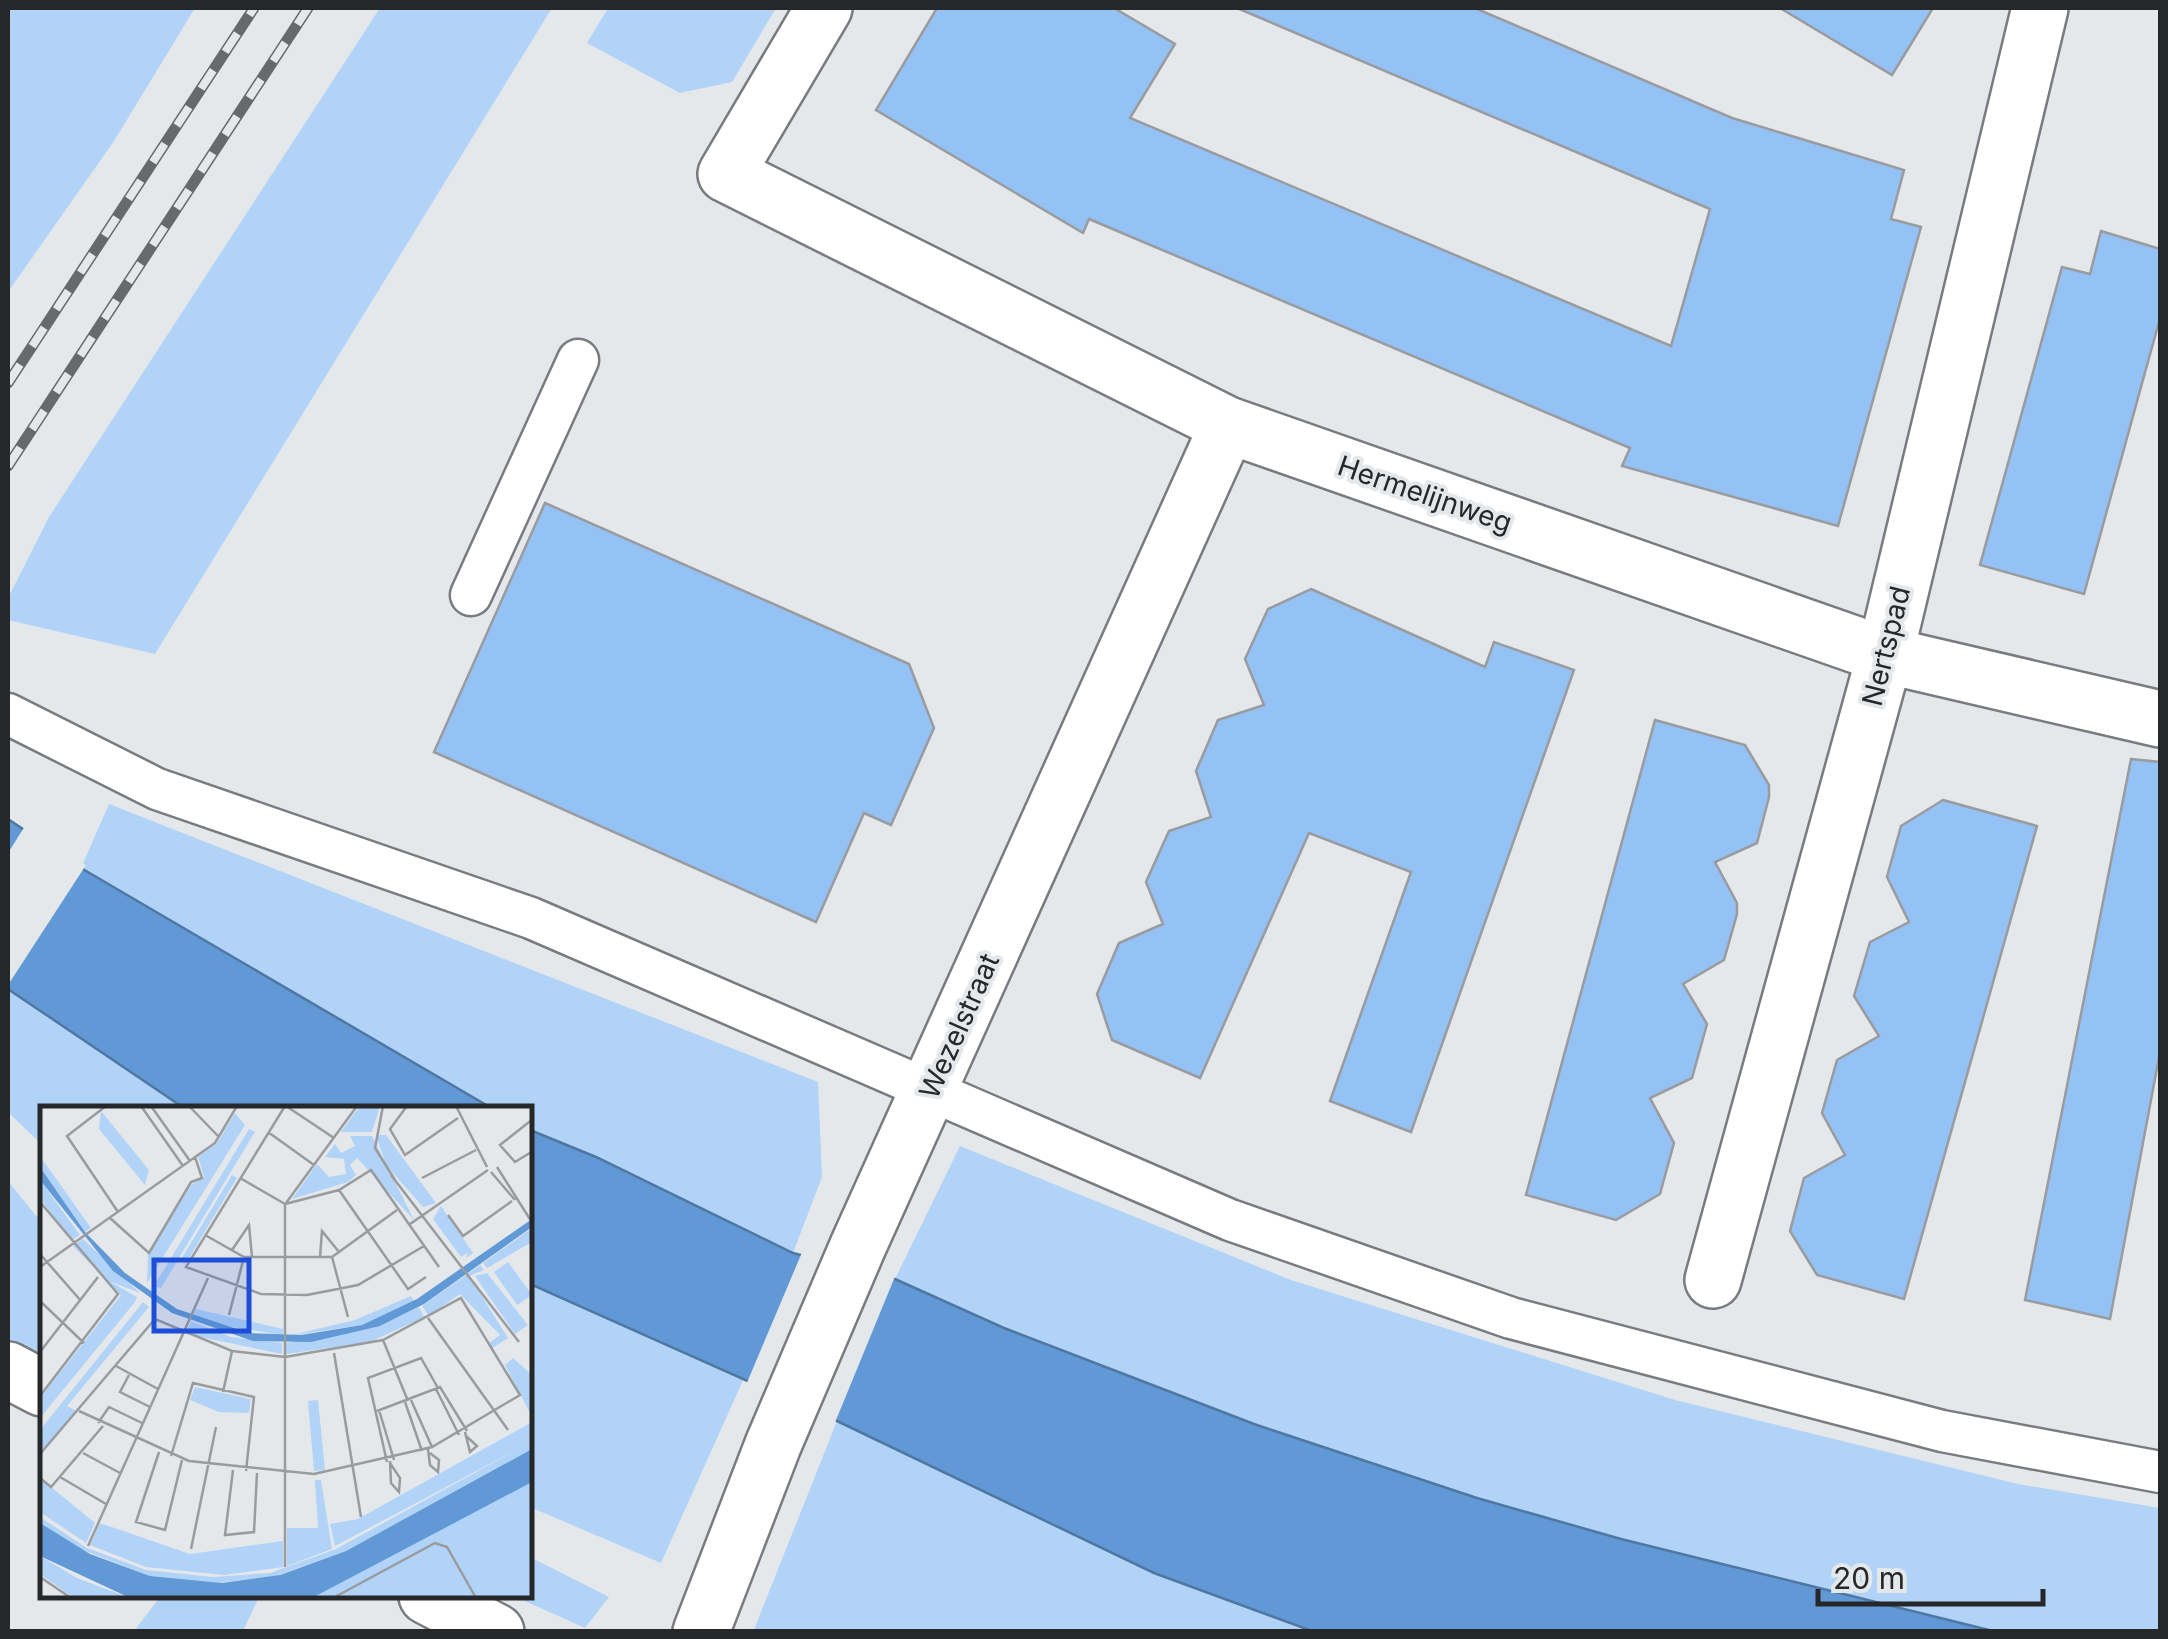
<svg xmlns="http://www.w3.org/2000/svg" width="2168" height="1639" font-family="Inter,sans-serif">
  <rect width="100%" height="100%" fill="#e5e8eb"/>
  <g fill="#b1d3f8">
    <polygon points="8,8 195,8 114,141 8,292"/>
    <polygon points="380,8 552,8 155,654 8,620 8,598 49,517"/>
    <polygon points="608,8 776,8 732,82 680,93 587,43"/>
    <polygon points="109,804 818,1082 822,1177 793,1253 596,1157 530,1130 530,1109 493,1109 81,868"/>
    <polygon points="8,989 177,1104 186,1109 42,1109 42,1145 8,1112"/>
    <polygon points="960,1146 1291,1280 1675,1400 2018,1484 2160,1508 2160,1631 1993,1631 1621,1539 1477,1498 1254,1424 1004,1328 895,1279"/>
    <polygon points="8,1181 42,1223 42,1359 8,1341"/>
    <polygon points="530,1284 744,1378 661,1563 530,1507"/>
    <polygon points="837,1421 1154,1573 1312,1631 753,1632"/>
    <polygon points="530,1557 609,1597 585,1628 516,1597 530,1596"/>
    <polygon points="160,1597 160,1596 259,1597 243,1631 134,1631"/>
  </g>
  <g fill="#6199d6" stroke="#4f77a2" stroke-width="2.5">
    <polygon points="8,819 81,868 493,1109 186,1109 178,1104 8,989"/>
    <polygon points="530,1130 596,1157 793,1253 895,1279 1004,1328 1254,1424 1477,1498 1621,1539 1993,1631 1312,1631 1154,1573 837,1421 530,1284"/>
  </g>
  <g fill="#e5e8eb">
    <polygon points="25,826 86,865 8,985 8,853"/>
    <polygon points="803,1250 896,1274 834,1425 746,1385"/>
  </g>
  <g fill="#95c2f5" stroke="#999b9e" stroke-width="2.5">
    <polygon points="937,8 1114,8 1175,44 1130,118 1671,346 1710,209 1237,8 1475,8 1732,118 1904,170 1891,219 1921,227 1838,526 1622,466 1630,448 1089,219 1083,233 876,110"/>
    <polygon points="1780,8 1933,8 1892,75"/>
    <polygon points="2101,231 2160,249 2160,318 2084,594 1980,565 2062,267 2090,274"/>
    <polygon points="545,503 909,664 934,728 891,825 864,813 816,922 434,752"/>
    <polygon points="1311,589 1485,667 1494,642 1574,670 1411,1132 1330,1101 1411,872 1309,833 1200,1078 1112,1040 1097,994 1119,943 1163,924 1146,882 1169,831 1211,817 1196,771 1218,720 1264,705 1245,659 1268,609"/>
    <polygon points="1655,720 1745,745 1769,785 1769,797 1757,843 1715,862 1737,903 1737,914 1724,960 1683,984 1707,1024 1692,1078 1650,1098 1674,1143 1660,1194 1616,1220 1526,1195"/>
    <polygon points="2131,759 2160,762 2160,1052 2110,1319 2025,1300"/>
    <polygon points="1943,800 2037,826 1904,1299 1817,1275 1790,1231 1804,1178 1845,1155 1822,1113 1837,1060 1879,1036 1854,996 1870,942 1909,922 1887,877 1901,826"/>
  </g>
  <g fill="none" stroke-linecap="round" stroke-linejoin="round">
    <defs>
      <g id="service">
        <polyline points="471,595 578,360"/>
        <polyline points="8,714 157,789 531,918 1230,1220 1511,1318 1942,1431 2160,1472"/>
      </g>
      <g id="minor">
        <polyline points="824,8 726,174 1228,425 1885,655 2160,719"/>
        <polyline points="1713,1280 1885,655 2040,8"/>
        <polyline points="8,1370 42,1388"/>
        <polyline points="427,1596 496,1632"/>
        <polyline points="701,1632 773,1445 858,1246 1228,425"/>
      </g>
    </defs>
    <use href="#service" stroke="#797b7e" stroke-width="45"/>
    <use href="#minor" stroke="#797b7e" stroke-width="60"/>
    <use href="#service" stroke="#fff" stroke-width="40"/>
    <use href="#minor" stroke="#fff" stroke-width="55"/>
    <defs>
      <g id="rail">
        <polyline points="8,383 254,8"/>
        <polyline points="8,466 308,8"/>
      </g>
    </defs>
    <use href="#rail" stroke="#68696b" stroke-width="11"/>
    <use href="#rail" stroke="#e5e8eb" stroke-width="8" stroke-dasharray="22" stroke-linecap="butt"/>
  </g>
  <g text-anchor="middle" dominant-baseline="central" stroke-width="8" stroke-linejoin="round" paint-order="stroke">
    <g font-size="28" fill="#262728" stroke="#e5e8eb">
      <text transform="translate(1425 494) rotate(19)">Hermelijnweg</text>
      <text transform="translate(1886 646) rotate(-76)">Nertspad</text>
      <text transform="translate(959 1026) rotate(-66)">Wezelstraat</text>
    </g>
  </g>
  <g transform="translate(40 1106)">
    <rect width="492" height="492" fill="#e5e8eb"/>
    <path d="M320,0h20l-8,26h-31zM61,5l48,59 -4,15 -46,-56zM195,7l10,12 -98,158 1,-28 43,-70 13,-8 -6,-20 19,-14zM209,23l6,3 -75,124 -19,32 -7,-2zM336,29h10l50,68 -13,4 -37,-42zM310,30h22l42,84 -57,-62 -7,7 6,10 -8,7 -56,17 25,-35 12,13 17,-3 -2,-15 -19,-2 10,-13 6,9 14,-7zM0,50l51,72 -6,4 -45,-65zM192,69l5,3 -51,85 -6,-2zM0,74l40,55 -9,6 -31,-43zM401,100l32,47 -7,5 2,-6 -7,5 -28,-38zM492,122v14l-45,26 -4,-5zM43,133l57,54 -31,-12 28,16 -2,5 -95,116v-20l81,-103 -48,-49zM468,156l24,33 -15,10 -23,-33zM440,159l4,5 -15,6 39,62 -17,11 -2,-6 11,-8 -40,-41 -31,22 -7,-10zM447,167l41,52 -13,9 -40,-58zM371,190l3,5 -52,24 -75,11 68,-16zM103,196l6,5 -82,99 10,5 -37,41v-22zM379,201l5,10 -54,25 -84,12v-11l94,-17zM156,203l87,20v6l-64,-10 -26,-10zM151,215l40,16 51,6v11l-96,-20zM473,252l19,17v42l-27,-52zM155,281l56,12 -2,14 -30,-1 -29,-12zM278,294l7,70 -11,1 -6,-70zM492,316v27l-186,102 -71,25 -57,7 -68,-7 -70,-27 -40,-26v-6l47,31 59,22 67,7 57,-4 66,-24 184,-101 -185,98 -5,-22 28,-5zM0,372l55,45 -9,20 -46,-31zM275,374h6l11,69 -45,17v-38h31zM492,376v116h-220l200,-109zM60,417l90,31 93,-13v26l-59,8 -78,-8 -56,-22zM0,450l37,22 53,20h-56l-34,-24z" fill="#b1d3f8"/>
    <path d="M0,61l45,65 40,41 52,36 72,24 52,2 61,-10 55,-26 115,-80v8l-108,77 -44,22 -69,16 -58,-1 -81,-28 -59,-42 -73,-91zM492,343v33l-220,116h-182l-90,-42v-33l50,31 60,22 72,7 58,-8 66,-24z" fill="#6199d6"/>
    <path fill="none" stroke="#999b9d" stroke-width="2.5" d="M66,0l-39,30 51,76M101,0l42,60M111,0l39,55M149,0l30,31M245,0l-99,161 75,27 46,1 51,-10 66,-39M246,0l48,32M343,0l-8,42 20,32M367,0l-17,23 15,26 53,-37M416,0l31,61M493,13l-33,26 15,17 18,-11M228,26l46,33M457,61l36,57M451,66l24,28M351,69l128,167M200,72l45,26M382,72l54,-28M299,84l69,99 18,-12M0,96l78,92 -78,102M246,97l71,-97M245,98l54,-14 32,-20 68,97M408,109l15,21 49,-35M70,112l39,35 42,-71 11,-4 -7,-21M370,118l78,-54M165,129l39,22h88l65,-47M192,144l17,-25 3,32M0,148l41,47M280,151l2,-26 17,21M292,151l16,60M0,161l175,-124 22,-37M0,195l44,42M189,209l15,-58M388,212l80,112M343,234l25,61M0,246l58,-75M294,247l27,164M76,260l42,23M89,269l-9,17 30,15M396,283l23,46M183,286l9,-41M371,294l21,47M365,296l17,49M339,304l15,50M337,305l63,-24 27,44M58,317l11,-16 33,16M425,326l5,20 7,-6 -11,-10M388,343l2,16 8,7 1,-12 -9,-7M119,346l-23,70 29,8 17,-70M43,347l37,20M0,348l115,-135 77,32 53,6 98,-17 78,-42 59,97 -88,52 -118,27 -125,-13 -110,-50M131,350l22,-73 61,14 -8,74M350,355l1,22 8,9 1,-14 -10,-15M347,356l-19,-84 53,-20 17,30M193,364l-8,65 29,-3 3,-59M20,371l46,27M0,372l11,9 52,-61M48,440l120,-268M151,443l25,-122M245,461v-363M0,471l31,21M293,492l102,-55 12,4 29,51"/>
    <path fill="#1d4ed8" fill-opacity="0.15" stroke="#1d4ed8" stroke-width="5" d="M114,154h95v71h-95z"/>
    <rect width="492" height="492" fill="none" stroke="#262728" stroke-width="5"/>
  </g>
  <rect width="2168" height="1639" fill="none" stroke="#262728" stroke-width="20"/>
  <path d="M1818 1589v15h225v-15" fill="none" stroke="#262728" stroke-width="5"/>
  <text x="1833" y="1589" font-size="30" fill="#262728" stroke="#e5e8eb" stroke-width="8" paint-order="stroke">20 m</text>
</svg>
